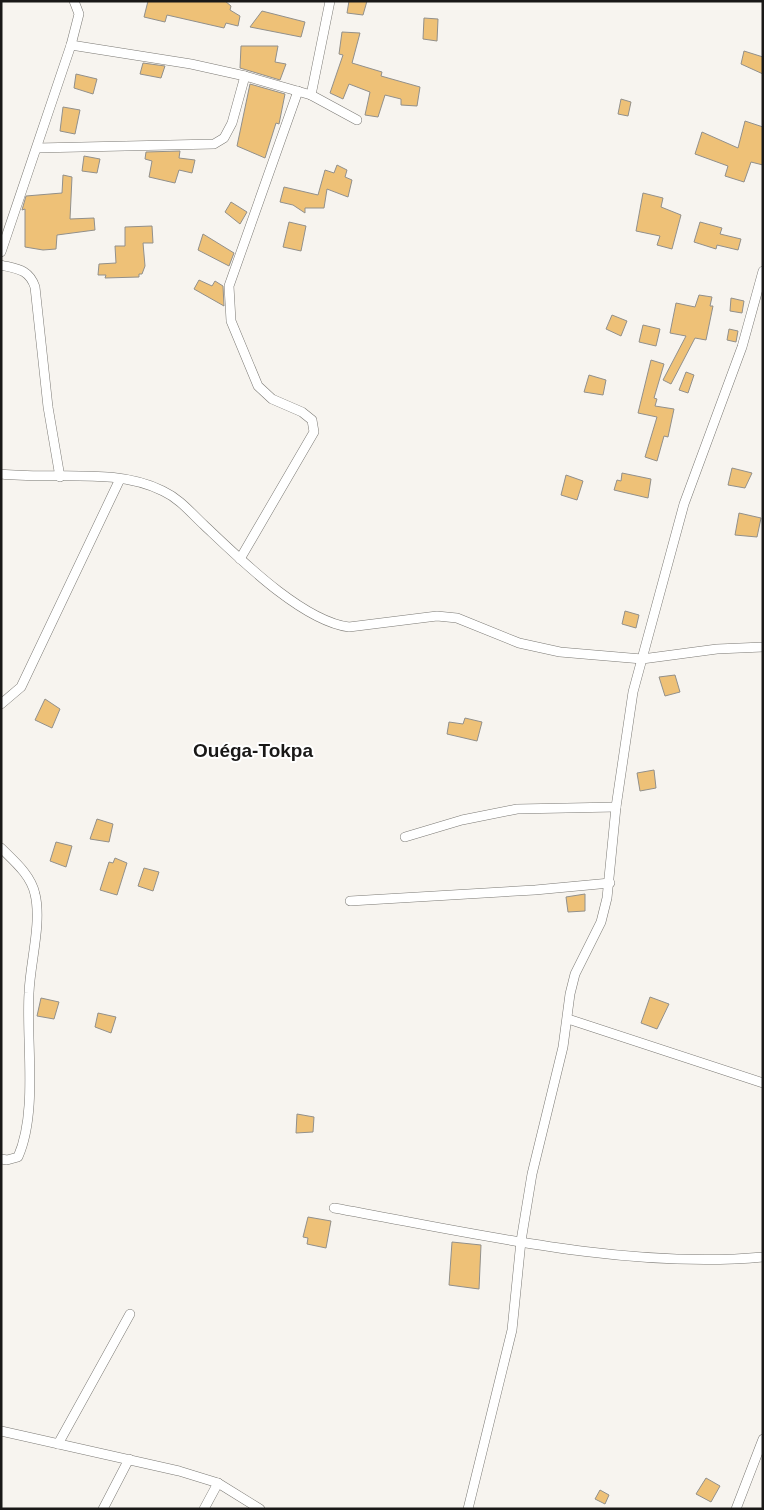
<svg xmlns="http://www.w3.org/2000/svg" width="764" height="1510" font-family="Arial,sans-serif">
  <rect width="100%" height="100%" fill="#f7f4ef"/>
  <g fill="#eec177" stroke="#92908b">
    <polygon points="148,1 225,1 231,6 230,10 240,16 238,26 226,23 224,28 167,15 165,22 144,17"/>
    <polygon points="349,1 367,1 363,15 347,13"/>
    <polygon points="262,11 305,22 301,37 250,27"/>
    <polygon points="424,18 438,19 437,41 423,39"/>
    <polygon points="342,32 360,33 352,63 382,72 381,76 420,87 417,106 401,105 401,99 385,95 378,117 365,115 370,92 349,84 343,99 330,93 343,55 339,54"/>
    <polygon points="241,46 278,46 275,62 286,64 280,80 240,68"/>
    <polygon points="744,51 763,57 763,74 741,64"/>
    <polygon points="143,63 165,66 161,78 140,74"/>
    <polygon points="76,74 97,79 93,94 74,88"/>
    <polygon points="250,84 285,94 279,124 276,123 265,158 237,146"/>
    <polygon points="621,99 631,102 628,116 618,114"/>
    <polygon points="63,107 80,110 75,134 60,131"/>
    <polygon points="745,121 763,127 763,165 751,162 744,182 725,176 728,166 695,154 702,132 738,148"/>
    <polygon points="180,151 179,158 195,160 192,173 179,170 175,183 149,177 152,161 145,159 146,152"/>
    <polygon points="84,156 100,159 97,173 82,171"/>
    <polygon points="337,165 347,170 345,177 352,180 348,197 327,189 324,208 305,208 305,213 293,205 280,202 284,187 318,195 325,170 334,173"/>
    <polygon points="63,175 72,177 70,219 94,218 95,230 57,235 56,249 43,250 25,247 25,209 22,210 26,196 62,193"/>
    <polygon points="643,193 663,198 661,207 681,215 672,249 657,245 660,236 636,231"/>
    <polygon points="231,202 247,212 240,224 225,212"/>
    <polygon points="289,222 306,226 301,251 283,247"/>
    <polygon points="700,222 722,228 720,234 741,239 738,250 717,245 716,249 694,242"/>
    <polygon points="152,226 153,243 143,243 145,266 142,274 139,274 139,277 105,278 106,275 98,275 99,264 116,263 115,246 125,246 125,227"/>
    <polygon points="203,234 234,253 229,266 198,250"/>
    <polygon points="199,280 212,286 215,281 223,286 224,306 194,289"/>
    <polygon points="699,295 712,297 710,306 713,306 706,340 695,338 671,384 663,380 686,336 670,333 676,303 695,307"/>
    <polygon points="731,298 744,301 742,313 730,311"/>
    <polygon points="612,315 627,321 621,336 606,329"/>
    <polygon points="643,325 660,329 656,346 639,342"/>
    <polygon points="729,329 738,331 736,342 727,340"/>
    <polygon points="651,360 664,364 654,398 657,399 655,406 674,409 668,437 664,436 657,461 645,457 657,417 638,413"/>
    <polygon points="686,372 694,375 688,393 679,390"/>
    <polygon points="589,375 606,380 603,395 584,392"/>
    <polygon points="732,468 752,473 745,488 728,485"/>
    <polygon points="622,473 651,479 648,498 614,490 617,480 621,481"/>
    <polygon points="566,475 583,481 577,500 561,495"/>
    <polygon points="739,513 761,518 757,537 735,535"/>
    <polygon points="625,611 639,615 636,628 622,624"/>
    <polygon points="675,675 680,692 665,696 659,677"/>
    <polygon points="45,699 60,709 52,728 35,720"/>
    <polygon points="465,718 482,722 477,741 447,734 449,722 463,724"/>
    <polygon points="654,770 656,788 640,791 637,773"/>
    <polygon points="97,819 113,824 109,842 90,839"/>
    <polygon points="56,842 72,846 66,867 50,861"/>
    <polygon points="115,858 127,863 117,895 100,890 109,862 113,863"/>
    <polygon points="144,868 159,872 153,891 138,886"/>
    <polygon points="585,894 585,911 568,912 566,897"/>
    <polygon points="650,997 669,1004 657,1029 641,1023"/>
    <polygon points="41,998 59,1002 54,1019 37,1016"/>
    <polygon points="98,1013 116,1017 111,1033 95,1027"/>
    <polygon points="297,1114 314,1117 313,1132 296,1133"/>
    <polygon points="308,1217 331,1221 326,1248 307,1244 308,1238 303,1237"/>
    <polygon points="452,1242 481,1245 479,1289 449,1285"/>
    <polygon points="706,1478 720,1486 711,1502 696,1494"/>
    <polygon points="600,1490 609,1495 605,1504 595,1499"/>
  </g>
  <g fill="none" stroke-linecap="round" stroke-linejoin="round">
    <defs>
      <g id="street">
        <polyline points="71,45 191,64 245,76 311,95 357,120"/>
        <polyline points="311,95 330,1"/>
        <polyline points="37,148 214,144 224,138 232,123 245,76"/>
        <polyline points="1,252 71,45 79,14 74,1"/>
        <path d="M1,265c16,4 28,4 34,22l13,120 12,70"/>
        <path d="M1,474c53,6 114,-7 162,17 17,8 28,22 41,34 35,33 98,96 145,102l88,-11 20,2 62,25 41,9 82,7 75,-10 46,-2"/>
        <polyline points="240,559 314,432 312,420 302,412 272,399 258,386 231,321 229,286 298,91"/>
        <polyline points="1,704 21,687 120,479"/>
        <polyline points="405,837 462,820 517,809 616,807"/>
        <path d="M1,848c13,13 30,27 34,46 7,29 -5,69 -6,99 -3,49 9,119 -11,164l-11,3 -6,-1"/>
        <polyline points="350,901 535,890 610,883"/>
        <polyline points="568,1019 763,1083"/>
        <path d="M334,1208c135,24 291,62 429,49"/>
        <polyline points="1,1431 179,1471 218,1483 260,1509"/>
        <polyline points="58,1444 130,1314"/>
        <polyline points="103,1509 129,1459"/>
        <polyline points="204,1509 218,1483"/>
        <polyline points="468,1509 512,1330 521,1241 532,1174 563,1047 570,994 575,974 601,922 607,898 616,807 633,692 684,504 742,347 763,271"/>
        <polyline points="736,1509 763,1439"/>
      </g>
    </defs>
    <use href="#street" stroke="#7b7974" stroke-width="10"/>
    <use href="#street" stroke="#fff" stroke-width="9"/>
  </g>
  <g text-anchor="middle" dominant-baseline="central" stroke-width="4" stroke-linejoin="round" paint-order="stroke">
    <g font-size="19" font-weight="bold" fill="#191817" stroke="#fff">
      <text x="253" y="750">Ouéga-Tokpa</text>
    </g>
  </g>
  <rect width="764" height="1510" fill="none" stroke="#191817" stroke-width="5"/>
</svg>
